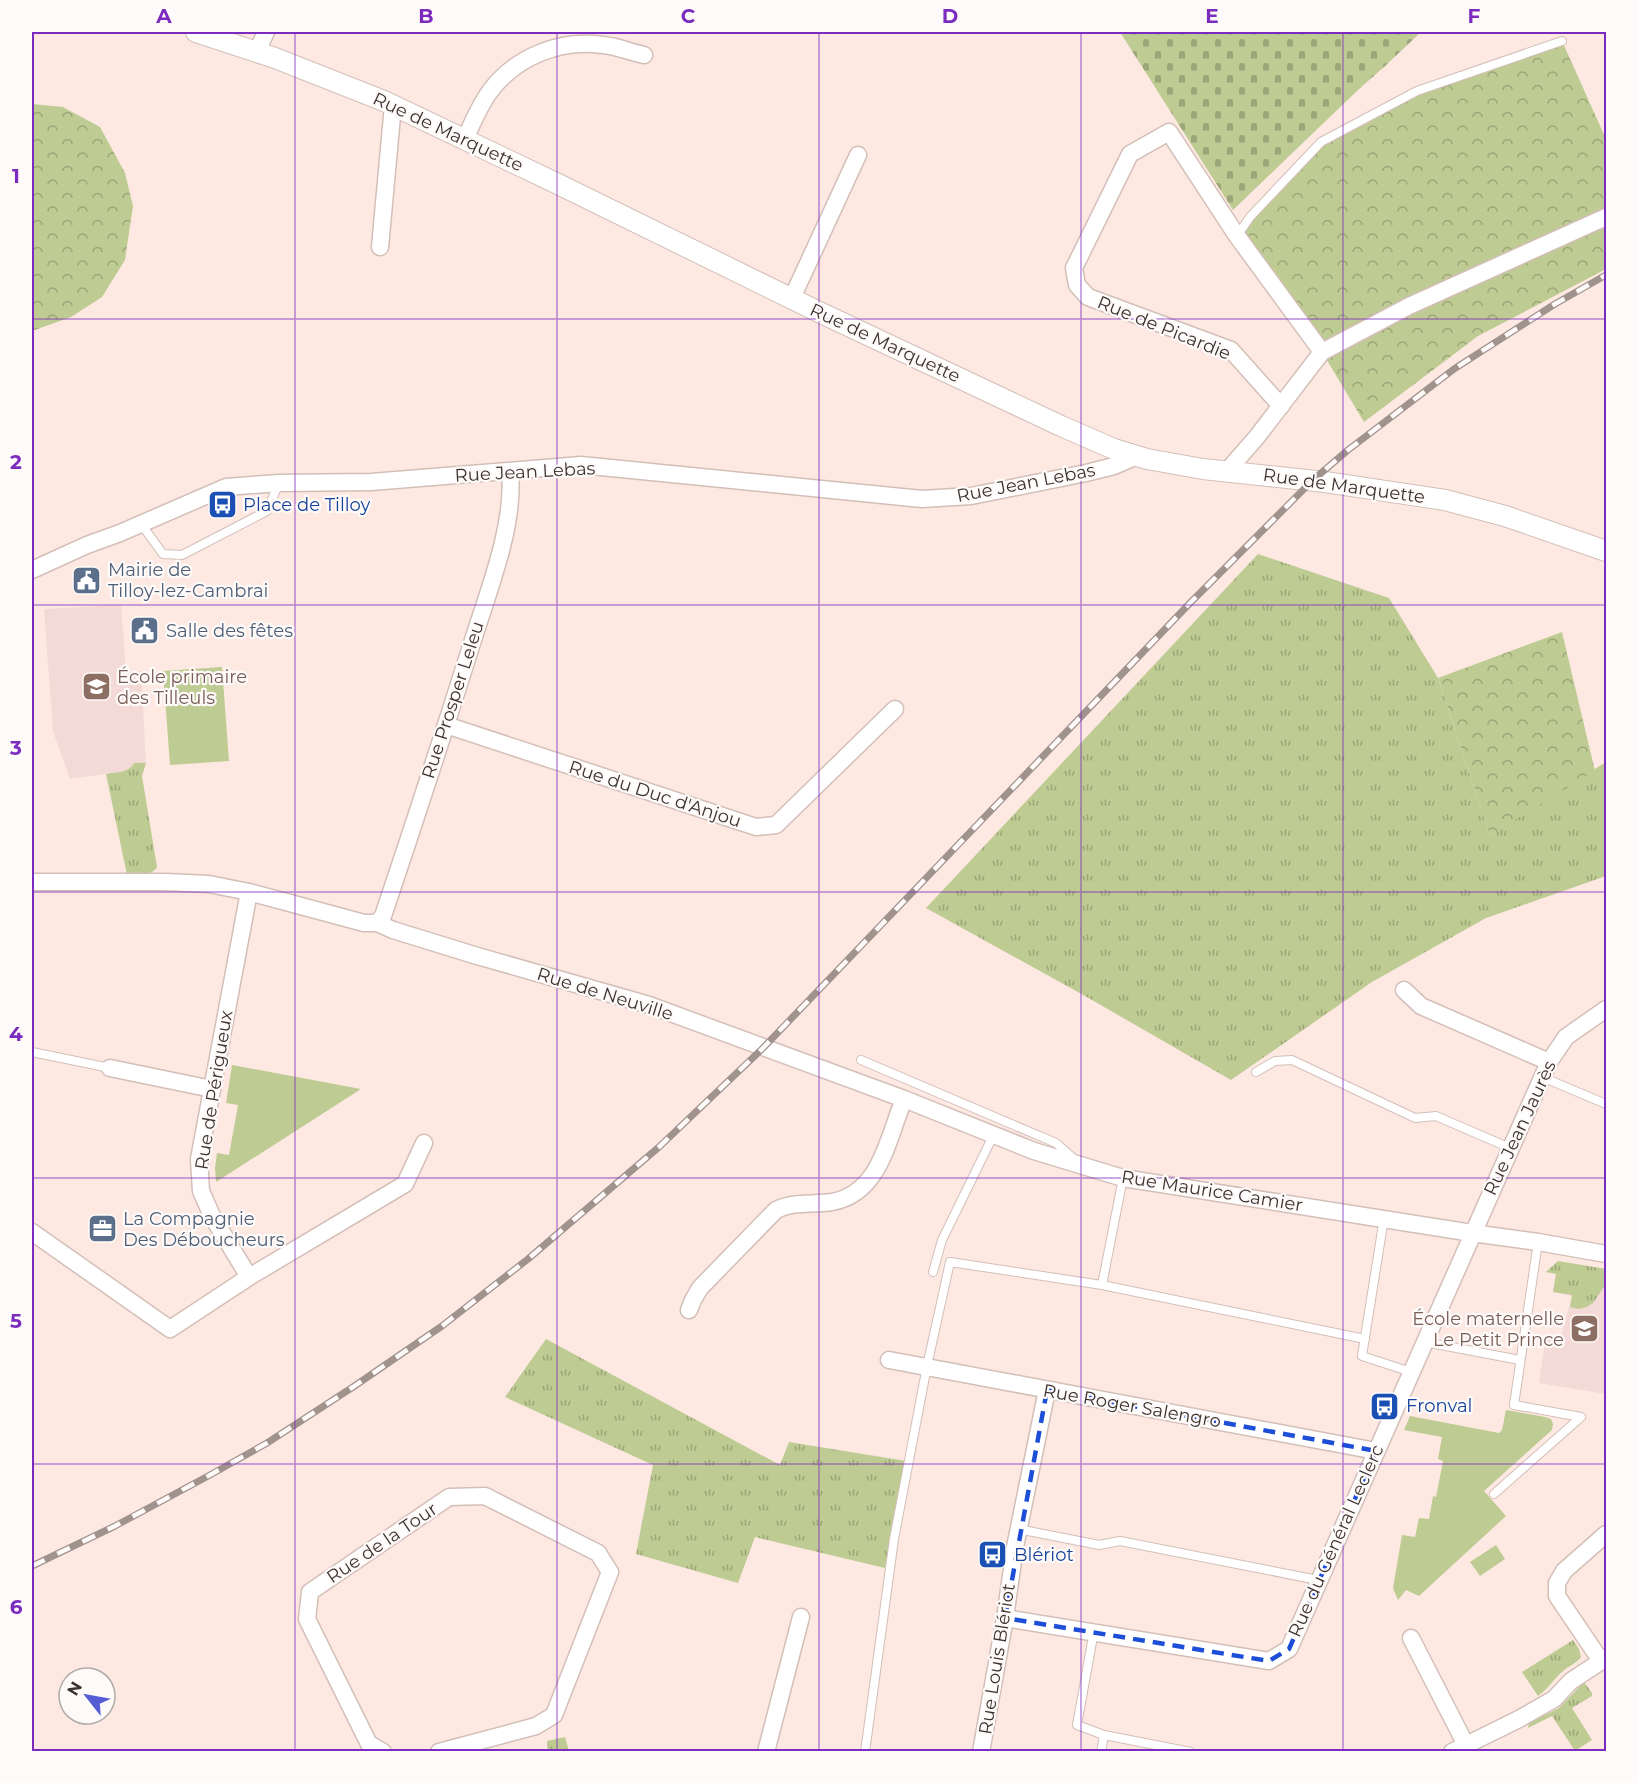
<svg xmlns="http://www.w3.org/2000/svg" width="1638" height="1783" font-family="Montserrat,sans-serif">
  <defs>
    <pattern id="grass-tufts" width="24" height="20" patternUnits="userSpaceOnUse" patternTransform="scale(1.5)"><rect width="24" height="20" fill="#becb92"/><path d="M3 7l-1-3M5 7V3M7 7l1-3M15 17l-1-3M17 17v-4M19 17l1-3" fill="none" stroke="#9ca578"/></pattern>
    <pattern id="forest-crowns" width="20" height="18" patternUnits="userSpaceOnUse" patternTransform="scale(1.5)"><rect width="20" height="18" fill="#becb92"/><path d="M2 6a3 3 0 1 1 6 0M12 15a3 3 0 1 1 6 0" fill="none" stroke="#9ca578"/></pattern>
    <pattern id="cemetery-stones" width="16" height="16" patternUnits="userSpaceOnUse" patternTransform="scale(1.5)"><rect width="16" height="16" fill="#becb92"/><path d="M2 7V4a2 2 0 0 1 4 0v3zM10 15v-3a2 2 0 0 1 4 0v3z" fill="#9ca578"/></pattern>
  </defs>
  <rect width="100%" height="100%" fill="#fde9e2"/>
  <g fill="#f4dad7">
    <polygon points="121,605 126,672 141,671 146,763 134,763 132,768 125,771 70,779 53,731 44,609"/>
    <polygon points="1558,1261 1606,1269 1606,1394 1539,1383 1546,1334 1561,1336 1572,1296 1553,1292 1556,1274 1546,1272"/>
  </g>
  <g fill="url(#grass-tufts)">
    <polygon points="1258,554 1389,598 1438,678 1490,835 1606,762 1606,876 1486,918 1372,982 1231,1080 1085,996 926,908"/>
    <path d="M134,763h12l-4,13 15,91c-6,10 -20,7 -30,8l-21,-101c10,-2 23,-1 28,-11z"/>
    <polygon points="1558,1261 1606,1269 1606,1284 1593,1303 1587,1307 1578,1309 1570,1307 1572,1295 1553,1292 1556,1274 1546,1272"/>
    <polygon points="546,1339 780,1465 789,1442 906,1461 885,1568 755,1537 738,1583 636,1554 653,1465 505,1397"/>
    <path d="M1573,1640l6,9 2,8c-5,7 -13,9 -19,15 -9,8 -14,17 -24,24l-16,-24z"/>
    <polygon points="1584,1682 1592,1693 1592,1696 1572,1708 1592,1740 1575,1751 1552,1716 1528,1728 1529,1723 1559,1708"/>
    <polygon points="565,1737 569,1751 548,1751 547,1741"/>
  </g>
  <g fill="url(#forest-crowns)">
    <polygon points="1562,41 1606,139 1606,269 1478,336 1364,422 1322,352 1237,236 1321,142 1417,91"/>
    <polygon points="32,104 63,107 100,127 125,173 133,206 125,260 102,297 71,317 32,331"/>
    <polygon points="1562,632 1595,771 1490,835 1438,678"/>
  </g>
  <polygon fill="url(#cemetery-stones)" points="1120,32 1421,32 1384,67 1359,89 1233,210"/>
  <g fill="#becb92">
    <polygon points="222,667 229,761 170,765 163,671"/>
    <polygon points="232,1065 361,1089 216,1182 215,1168 217,1153 229,1155 238,1105 226,1103"/>
    <polygon points="1506,1410 1545,1417 1551,1419 1553,1424 1552,1430 1484,1491 1506,1516 1419,1596 1406,1590 1398,1600 1393,1588 1402,1535 1415,1537 1419,1518 1429,1519 1433,1496 1436,1497 1443,1461 1438,1459 1442,1437 1404,1430 1410,1416 1499,1433 1502,1430"/>
    <polygon points="1496,1545 1505,1559 1480,1576 1470,1562"/>
  </g>
  <g fill="none" stroke-linecap="round" stroke-linejoin="round">
    <defs>
      <g id="service">
        <polyline points="1237,236 1250,217 1321,142 1417,91 1562,41"/>
        <polyline points="141,524 163,554 182,555 267,511 279,483"/>
        <polyline points="32,1052 110,1068"/>
        <polyline points="861,1060 1056,1143 1074,1159"/>
        <polyline points="1256,1072 1275,1061 1292,1060 1415,1118 1436,1116 1510,1148"/>
        <polyline points="1542,1077 1606,1104"/>
        <polyline points="1384,1218 1362,1356 1411,1372"/>
        <polyline points="933,1272 942,1240 994,1134"/>
        <polyline points="1102,1285 1123,1178"/>
        <polyline points="1425,1342 1520,1360"/>
        <polyline points="1494,1494 1581,1417 1514,1405 1538,1242"/>
        <polyline points="1018,1529 1099,1545 1120,1541 1318,1580"/>
        <polyline points="1094,1631 1077,1725 1104,1735 1101,1752"/>
        <polyline points="1104,1735 1191,1752"/>
        <polyline points="865,1752 894,1539 927,1366 950,1262 1102,1285 1365,1339"/>
      </g>
      <g id="minor">
        <polyline points="257,51 266,32"/>
        <path d="M465,139c8,-17 15,-35 26,-49 26,-34 70,-51 112,-45 13,1 27,7 41,10"/>
        <polyline points="380,247 393,105"/>
        <polyline points="792,298 858,155"/>
        <polyline points="1281,406 1231,350 1088,297 1077,285 1074,268 1130,154 1169,132 1237,236 1322,352"/>
        <polyline points="1227,471 1256,438 1322,352 1409,306 1606,217"/>
        <polyline points="32,570 87,545 120,533 226,487 279,483 371,482 581,465 922,499 971,496 1086,473 1114,466 1137,456"/>
        <polyline points="446,725 756,827 776,825 895,709"/>
        <polyline points="32,882 165,882 209,884 249,892 364,923 377,923 393,930 474,955 649,1005 904,1099 1034,1151 1123,1178 1472,1233 1538,1242 1606,1254"/>
        <polyline points="249,892 199,1159 201,1191 212,1216 249,1277"/>
        <path d="M377,923l6,-7c31,-92 61,-184 90,-276 16,-51 42,-115 37,-168"/>
        <polyline points="1404,990 1421,1006 1549,1062"/>
        <polyline points="110,1068 212,1089"/>
        <polyline points="32,1232 170,1329 249,1277 405,1184 424,1143"/>
        <path d="M689,1310l4,-10 7,-12 76,-78c18,-9 36,-5 56,-8 49,-9 56,-65 72,-103"/>
        <polyline points="889,1360 1376,1451"/>
        <polyline points="1005,1618 1269,1661 1289,1649 1549,1062 1566,1037 1606,1009"/>
        <polyline points="1411,1638 1466,1745"/>
        <polyline points="1601,1661 1557,1596 1557,1583 1564,1571 1606,1534"/>
        <polyline points="383,1752 369,1744 307,1619 310,1592 449,1497 485,1496 598,1553 610,1572 554,1715 536,1726 439,1752"/>
        <polyline points="766,1752 801,1617"/>
        <polyline points="981,1752 1005,1618 1015,1547 1047,1390"/>
        <polyline points="1452,1752 1519,1719 1554,1699 1571,1681 1606,1658"/>
      </g>
      <polyline id="tertiary" points="196,32 275,58 384,101 558,184 819,312 1061,426 1114,449 1147,459 1203,469 1325,482 1445,500 1505,516 1606,551"/>
    </defs>
    <use href="#service" stroke="#d3bfb8" stroke-width="10"/>
    <use href="#minor" stroke="#d3bfb8" stroke-width="19"/>
    <use href="#tertiary" stroke="#d3bfb8" stroke-width="22"/>
    <use href="#service" stroke="#fff" stroke-width="8"/>
    <use href="#minor" stroke="#fff" stroke-width="16"/>
    <use href="#tertiary" stroke="#fff" stroke-width="20"/>
    <defs>
      <polyline id="rail" points="32,1566 115,1526 210,1475 267,1443 353,1387 442,1326 528,1259 659,1147 763,1048 1191,602 1313,480 1348,450 1454,369 1555,304 1606,275"/>
    </defs>
    <use href="#rail" stroke="#a0928d" stroke-width="7"/>
    <use href="#rail" stroke="#fefaf9" stroke-width="4.5" stroke-dasharray="14" stroke-linecap="butt"/>
  </g>
  <path fill="none" stroke="#1d4ed8" stroke-width="4.5" stroke-dasharray="12 8" stroke-linejoin="round" d="M1047,1390l329,61 -87,198 -20,12 -264,-43z"/>
  <path fill="none" stroke="#7b2cbf" stroke-width="1.5" stroke-opacity="0.55" d="M295,32v1720M557,32v1720M819,32v1720M1081,32v1720M1343,32v1720M32,319h1574M32,605h1574M32,892h1574M32,1178h1574M32,1464h1574"/>
  <defs>
    <symbol id="bus-square" viewBox="-11 -11 22 22"><rect x="-9" y="-9" width="18" height="18" rx="4" fill="#1a4fb4" stroke="#fefaf9"/><path d="M-5-6H5V4H4V6H2V4H-2V6H-4V4H-5ZM-3.5-4V0h7V-4ZM-3.5 1.2v1.5H-2V1.2ZM2 1.2v1.5H3.5V1.2Z" fill="#fff"/></symbol>
    <symbol id="civic-square" viewBox="-11 -11 22 22"><rect x="-9" y="-9" width="18" height="18" rx="4" fill="#5c6f8a" stroke="#fefaf9"/><path d="M-.6-6.5H3V-4.5H.6V-3L4-1V1h2V6H-6V1h2V-1L-.6-3ZM-1.2 2.5V6h2.4V2.5Z" fill="#fff"/></symbol>
    <symbol id="school-square" viewBox="-11 -11 22 22"><rect x="-9" y="-9" width="18" height="18" rx="4" fill="#8d6e63" stroke="#fefaf9"/><path d="M0-5L7-2L0 1L-7-2ZM-4 1L0 2.5L4 1V4Q0 6-4 4Z" fill="#fff"/></symbol>
    <symbol id="office-square" viewBox="-11 -11 22 22"><rect x="-9" y="-9" width="18" height="18" rx="4" fill="#5c6f8a" stroke="#fefaf9"/><path d="M-6-3h4V-5.5h4V-3h4V5H-6ZM-1-4.5V-3h2v-1.5ZM-6 0V1H6V0Z" fill="#fff"/></symbol>
  </defs>
  <g fill-rule="evenodd">
    <use href="#bus-square" x="206" y="488" width="33" height="33"/>
    <use href="#civic-square" x="70" y="564" width="33" height="33"/>
    <use href="#civic-square" x="128" y="614" width="33" height="33"/>
    <use href="#school-square" x="80" y="670" width="33" height="33"/>
    <use href="#office-square" x="86" y="1212" width="33" height="33"/>
    <use href="#school-square" x="1568" y="1312" width="33" height="33"/>
    <use href="#bus-square" x="1368" y="1390" width="33" height="33"/>
    <use href="#bus-square" x="976" y="1538" width="33" height="33"/>
  </g>
  <g text-anchor="middle" dominant-baseline="central" stroke-width="4.5" stroke-linejoin="round" paint-order="stroke">
    <g font-size="18" fill="#3b3330" stroke="#fefaf9">
      <text transform="translate(448 132) rotate(25)">Rue de Marquette</text>
      <text transform="translate(1164 328) rotate(22)">Rue de Picardie</text>
      <text transform="translate(885 343) rotate(25)">Rue de Marquette</text>
      <text transform="translate(525 472) rotate(-3)">Rue Jean Lebas</text>
      <text transform="translate(1026 483) rotate(-11)">Rue Jean Lebas</text>
      <text transform="translate(1344 486) rotate(8)">Rue de Marquette</text>
      <text transform="translate(453 700) rotate(-72)">Rue Prosper Leleu</text>
      <text transform="translate(655 794) rotate(18)">Rue du Duc d'Anjou</text>
      <text transform="translate(605 994) rotate(17)">Rue de Neuville</text>
      <text transform="translate(214 1090) rotate(-81)">Rue de Périgueux</text>
      <text transform="translate(1520 1128) rotate(-65)">Rue Jean Jaurès</text>
      <text transform="translate(1212 1191) rotate(9)">Rue Maurice Camier</text>
      <text transform="translate(1132 1406) rotate(10)">Rue Roger Salengro</text>
      <text transform="translate(1336 1541) rotate(-66)">Rue du Général Leclerc</text>
      <text transform="translate(382 1543) rotate(-34)">Rue de la Tour</text>
      <text transform="translate(997 1659) rotate(-81)">Rue Louis Blériot</text>
    </g>
    <g font-size="18" fill="#164399" stroke="#fefaf9" text-anchor="start">
      <text x="243" y="505">Place de Tilloy</text>
      <text x="1406" y="1406">Fronval</text>
      <text x="1014" y="1555">Blériot</text>
    </g>
    <g font-size="18" fill="#4e5e75" stroke="#fefaf9" text-anchor="start">
      <text x="108" y="570">Mairie de<tspan x="108" dy="21">Tilloy-lez-Cambrai</tspan></text>
      <text x="166" y="631">Salle des fêtes</text>
      <text x="123" y="1219">La Compagnie<tspan x="123" dy="21">Des Déboucheurs</tspan></text>
    </g>
    <g font-size="18" fill="#785e54" stroke="#fefaf9" text-anchor="start">
      <text x="117" y="677">École primaire<tspan x="117" dy="21">des Tilleuls</tspan></text>
      <text x="1564" y="1319" text-anchor="end">École maternelle<tspan x="1564" dy="21">Le Petit Prince</tspan></text>
    </g>
  </g>
  <rect width="1638" height="1783" fill="none" stroke="#fefaf9" stroke-width="66"/>
  <g transform="translate(87 1696) rotate(301)"><circle r="28" fill="#fefaf9" stroke="#b0aaa9" stroke-width="1.5"/>
  <path d="M0-4.5L10 22L0 15L-10 22Z" fill="#565cd3"/>
  <text y="-9" font-size="16" font-weight="bold" text-anchor="middle" fill="#3b3330">N</text>
  </g>
  <rect x="33" y="33" width="1572" height="1717" fill="none" stroke="#7b2cbf" stroke-width="2"/>
  <g font-size="20" text-anchor="middle" font-weight="bold" fill="#7b2cbf">
    <text x="164" y="23">A</text>
    <text x="426" y="23">B</text>
    <text x="688" y="23">C</text>
    <text x="950" y="23">D</text>
    <text x="1212" y="23">E</text>
    <text x="1474" y="23">F</text>
    <text x="16" y="183">1</text>
    <text x="16" y="469">2</text>
    <text x="16" y="755">3</text>
    <text x="16" y="1041">4</text>
    <text x="16" y="1328">5</text>
    <text x="16" y="1614">6</text>
  </g>
</svg>
